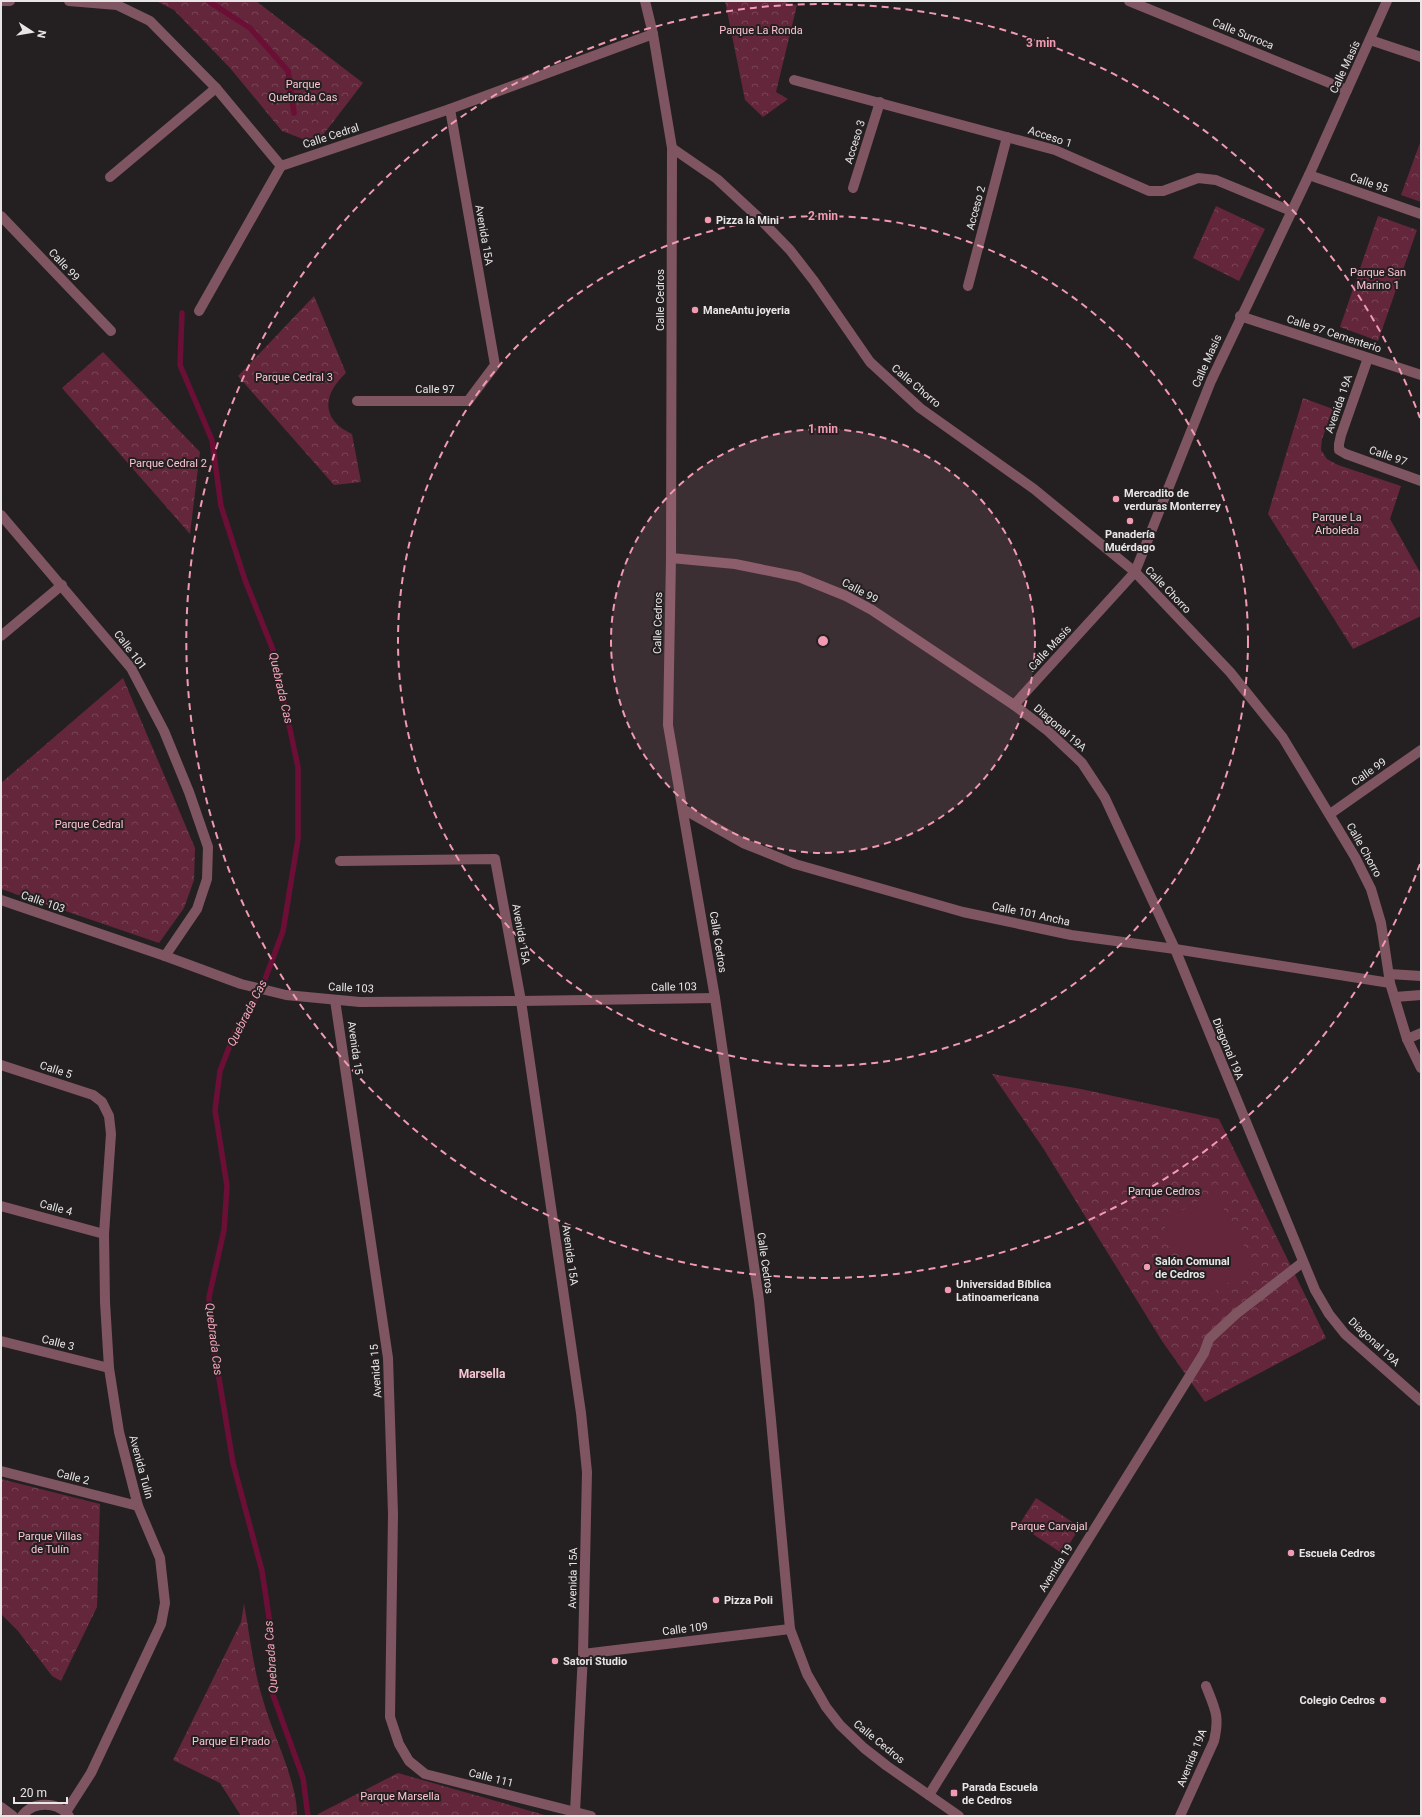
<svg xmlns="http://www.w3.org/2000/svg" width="1422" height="1817" font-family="Roboto,sans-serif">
  <defs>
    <pattern id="park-crowns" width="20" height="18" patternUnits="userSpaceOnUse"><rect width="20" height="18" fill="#63263a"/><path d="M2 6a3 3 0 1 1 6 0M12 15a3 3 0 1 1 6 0" fill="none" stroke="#794556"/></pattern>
  </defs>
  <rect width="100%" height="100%" fill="#242021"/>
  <g fill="url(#park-crowns)">
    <polygon points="156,1 256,1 363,83 316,144 282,131 230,68 174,10"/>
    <polygon points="725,1 782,1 797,5 776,92 788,99 763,117 745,100"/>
    <polygon points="1421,140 1421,202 1401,195"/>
    <polygon points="1216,206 1265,229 1239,281 1193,258"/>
    <polygon points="1378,216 1417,230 1378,341 1340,327"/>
    <path d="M314,296l32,77c-24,22 -25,47 6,61l9,48 -27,3 -96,-109z"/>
    <polygon points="103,352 200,452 190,534 62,388"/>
    <polygon points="1303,398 1333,409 1322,439 1321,450 1327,459 1338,465 1401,486 1390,519 1421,574 1421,616 1353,649 1268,514"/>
    <polygon points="123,678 195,848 194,880 184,908 159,943 1,889 1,783"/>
    <polygon points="992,1074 1081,1089 1219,1119 1326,1338 1205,1402 1162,1341 1043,1148"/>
    <polygon points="1,1479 100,1504 97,1607 61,1681 52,1676 18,1631 1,1614"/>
    <polygon points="1036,1498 1080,1527 1063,1554 1019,1525"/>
    <path d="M244,1604c6,32 9,64 19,96 9,33 35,83 34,116h-56l-21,-33 -47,-23 68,-138z"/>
    <polygon points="398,1773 548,1816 319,1816 318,1814"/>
  </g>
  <polygon fill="#63263a" points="1214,1192 1255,1266 1205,1297 1162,1222"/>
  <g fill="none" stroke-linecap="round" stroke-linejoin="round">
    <g stroke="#6c0f36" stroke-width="5.5">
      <polyline points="208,1 250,28 288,71 294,113"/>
      <polyline points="182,313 180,365 212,440 221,506 245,580 273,650 298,767 298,839 283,931 261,990 235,1032 220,1071 215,1110 227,1186 224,1230 209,1297 210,1324 233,1463 262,1571 270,1624 273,1695 303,1778 308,1816"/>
    </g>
    <g stroke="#7f5561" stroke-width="10">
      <polyline points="1,1 10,1"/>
      <polyline points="69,1 117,5 150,21 216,88 281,166 450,109 653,34"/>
      <polyline points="645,1 653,34 672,148 671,558 668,725 715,998 759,1300 771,1420 790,1629 807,1674 826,1707 840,1725 864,1748 887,1766 959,1816"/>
      <polyline points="1129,1 1347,90"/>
      <polyline points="1370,40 1421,57"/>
      <polyline points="794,80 1055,150 1149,191 1163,191 1198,178 1216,180 1291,211"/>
      <polyline points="672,148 717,179 758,217 790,250 814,281 870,362 920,408 1034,489 1135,572 1230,672 1283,738 1355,857 1371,889 1381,923 1390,983 1407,1039 1421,1068"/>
      <polyline points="1309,175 1421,214"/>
      <polyline points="110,177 216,88"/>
      <polyline points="853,188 880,102"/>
      <polyline points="1,216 111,331"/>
      <polyline points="968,286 1007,137"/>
      <polyline points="199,311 281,166"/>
      <polyline points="1240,316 1421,375"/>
      <polyline points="1368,358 1341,435 1339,444 1339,450 1346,454 1421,481"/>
      <polyline points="357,401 468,401 495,365 450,109"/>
      <polyline points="1,515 131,668 164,731 189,792 208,847 207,879 197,909 165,956"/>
      <polyline points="671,558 735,564 799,577 846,596 872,610 1014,705 1048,731 1082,763 1105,798 1175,949 1315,1290 1329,1314 1345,1334 1421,1401"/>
      <polyline points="1,636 62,585"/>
      <polyline points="1014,705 1135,572 1211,381 1309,175 1387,1"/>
      <polyline points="683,809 743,843 795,864 963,912 1071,935 1175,949 1390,983"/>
      <polyline points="1330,814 1421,750"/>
      <polyline points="340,861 495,859 521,1001 581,1413 587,1472 583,1654 575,1812"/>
      <polyline points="1,900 165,956 241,984 286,995 360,1002 521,1001 715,998"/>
      <polyline points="1389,974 1421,976"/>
      <polyline points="1395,997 1421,995"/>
      <polyline points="335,1000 388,1358 393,1514 390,1717 399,1744 409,1761 425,1774 591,1816"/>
      <polyline points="1407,1039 1421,1033"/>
      <polyline points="1,1065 93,1095 102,1102 109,1116 111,1134 104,1234 105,1302 109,1368 119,1432 138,1506 160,1558 165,1603 161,1624 91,1773 66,1812"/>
      <polyline points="1,1206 104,1234"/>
      <polyline points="1,1341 109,1368"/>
      <polyline points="1,1471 138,1506"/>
      <polyline points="583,1654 790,1629"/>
      <polyline points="929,1795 1204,1353 1209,1339 1236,1314 1303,1262"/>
      <polyline points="1,1807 13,1816"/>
      <path d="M22,1816c11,-15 35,-15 47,0"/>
      <path d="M1180,1816l34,-75c6,-25 1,-32 -8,-55"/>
    </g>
  </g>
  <circle cx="823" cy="641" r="212" fill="#f19ab2" fill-opacity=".12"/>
  <g fill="none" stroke="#f19ab2" stroke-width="2" stroke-dasharray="7 5">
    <circle cx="823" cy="641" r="212"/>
    <circle cx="823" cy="641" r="425"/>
    <path d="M1420 864A637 637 0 1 1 1420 418"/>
  </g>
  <g fill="#f19ab2" stroke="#242021" stroke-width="1.5">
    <circle cx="708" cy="220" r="4"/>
    <circle cx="695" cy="310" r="4"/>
    <circle cx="1116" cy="499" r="4"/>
    <circle cx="1130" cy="521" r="4"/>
    <circle cx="1147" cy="1267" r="4"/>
    <circle cx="948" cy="1290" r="4"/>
    <circle cx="1291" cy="1553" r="4"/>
    <circle cx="716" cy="1600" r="4"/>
    <circle cx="555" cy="1661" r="4"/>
    <circle cx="1383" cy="1700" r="4"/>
    <rect x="950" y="1789" width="8" height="8" rx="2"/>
  </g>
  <g text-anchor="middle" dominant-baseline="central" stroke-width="4" stroke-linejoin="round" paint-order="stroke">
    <g font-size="11" fill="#fac4d1" stroke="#242021">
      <text x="761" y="30">Parque La Ronda</text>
      <text x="303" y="84">Parque<tspan x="303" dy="13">Quebrada Cas</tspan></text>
      <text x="1378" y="272">Parque San<tspan x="1378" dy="13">Marino 1</tspan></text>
      <text x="294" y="377">Parque Cedral 3</text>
      <text x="168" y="463">Parque Cedral 2</text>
      <text x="1337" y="517">Parque La<tspan x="1337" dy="13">Arboleda</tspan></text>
      <text x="89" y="824">Parque Cedral</text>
      <text x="1164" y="1191">Parque Cedros</text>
      <text x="1049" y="1526">Parque Carvajal</text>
      <text x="50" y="1536">Parque Villas<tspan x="50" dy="13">de Tulín</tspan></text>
      <text x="231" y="1741">Parque El Prado</text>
      <text x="400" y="1796">Parque Marsella</text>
    </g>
    <g font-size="11" fill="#e8e5e6" stroke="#242021">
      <text transform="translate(1243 34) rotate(22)">Calle Surroca</text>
      <text transform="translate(1345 67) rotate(-65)">Calle Masís</text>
      <text transform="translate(331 136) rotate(-18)">Calle Cedral</text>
      <text transform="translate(1050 137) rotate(18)">Acceso 1</text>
      <text transform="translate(855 142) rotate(-73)">Acceso 3</text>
      <text transform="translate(1369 183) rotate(19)">Calle 95</text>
      <text transform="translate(976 208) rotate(-75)">Acceso 2</text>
      <text transform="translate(484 235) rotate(80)">Avenida 15A</text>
      <text transform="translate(64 265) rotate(47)">Calle 99</text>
      <text transform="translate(660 300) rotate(-90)">Calle Cedros</text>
      <text transform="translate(1334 334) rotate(18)">Calle 97 Cementerio</text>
      <text transform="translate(1207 361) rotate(-66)">Calle Masís</text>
      <text transform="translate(916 386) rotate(40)">Calle Chorro</text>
      <text x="435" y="389">Calle 97</text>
      <text transform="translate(1339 404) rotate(-71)">Avenida 19A</text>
      <text transform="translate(1388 456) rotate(19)">Calle 97</text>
      <text transform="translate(1168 590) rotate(46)">Calle Chorro</text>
      <text transform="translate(860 591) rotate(28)">Calle 99</text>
      <text transform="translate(658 623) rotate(-89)">Calle Cedros</text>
      <text transform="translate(1050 648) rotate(-47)">Calle Masís</text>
      <text transform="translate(130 650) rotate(53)">Calle 101</text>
      <text transform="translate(1060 728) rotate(41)">Diagonal 19A</text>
      <text transform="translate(1369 772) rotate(-35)">Calle 99</text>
      <text transform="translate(1364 850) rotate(61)">Calle Chorro</text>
      <text transform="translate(43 902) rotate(19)">Calle 103</text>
      <text transform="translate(1031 914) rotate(12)">Calle 101 Ancha</text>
      <text transform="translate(521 934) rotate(80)">Avenida 15A</text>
      <text transform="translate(718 942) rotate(81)">Calle Cedros</text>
      <text transform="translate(674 987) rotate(-1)">Calle 103</text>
      <text transform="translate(351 988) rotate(3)">Calle 103</text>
      <text transform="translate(355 1048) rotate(82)">Avenida 15</text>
      <text transform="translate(1228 1049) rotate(68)">Diagonal 19A</text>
      <text transform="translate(56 1070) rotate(18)">Calle 5</text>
      <text transform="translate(56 1208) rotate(15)">Calle 4</text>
      <text transform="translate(570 1255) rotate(82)">Avenida 15A</text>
      <text transform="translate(765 1263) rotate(82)">Calle Cedros</text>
      <text transform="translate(1374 1342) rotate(43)">Diagonal 19A</text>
      <text transform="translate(58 1343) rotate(14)">Calle 3</text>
      <text transform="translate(376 1371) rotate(-94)">Avenida 15</text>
      <text transform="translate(141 1467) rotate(75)">Avenida Tulín</text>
      <text transform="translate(73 1477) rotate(14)">Calle 2</text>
      <text transform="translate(1056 1568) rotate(-58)">Avenida 19</text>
      <text transform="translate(573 1578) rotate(-89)">Avenida 15A</text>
      <text transform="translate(685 1629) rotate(-7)">Calle 109</text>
      <text transform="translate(879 1742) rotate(39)">Calle Cedros</text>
      <text transform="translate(1192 1758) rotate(-68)">Avenida 19A</text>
      <text transform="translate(491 1778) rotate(14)">Calle 111</text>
    </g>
    <g font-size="11" font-weight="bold" fill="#e8e5e6" stroke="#242021" text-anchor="start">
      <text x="716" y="220">Pizza la Mini</text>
      <text x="703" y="310">ManeAntu joyeria</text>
      <text x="1124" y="493">Mercadito de<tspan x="1124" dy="13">verduras Monterrey</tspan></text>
      <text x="1130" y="534" text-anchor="middle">Panadería<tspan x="1130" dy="13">Muérdago</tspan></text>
      <text x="1155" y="1261">Salón Comunal<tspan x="1155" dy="13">de Cedros</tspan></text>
      <text x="956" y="1284">Universidad Bíblica<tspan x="956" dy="13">Latinoamericana</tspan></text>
      <text x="1299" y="1553">Escuela Cedros</text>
      <text x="724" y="1600">Pizza Poli</text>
      <text x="563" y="1661">Satori Studio</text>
      <text x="1375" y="1700" text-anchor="end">Colegio Cedros</text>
      <text x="962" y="1787">Parada Escuela<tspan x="962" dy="13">de Cedros</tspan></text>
    </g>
    <g font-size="12" font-style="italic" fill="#f3a5ba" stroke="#242021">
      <text transform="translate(281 688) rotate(77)">Quebrada Cas</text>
      <text transform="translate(247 1013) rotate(-63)">Quebrada Cas</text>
      <text transform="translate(214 1339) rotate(83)">Quebrada Cas</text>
      <text transform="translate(271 1657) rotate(-94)">Quebrada Cas</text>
    </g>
    <g font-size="12" font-weight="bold" fill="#f7c4d1" stroke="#242021">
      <text x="482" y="1374">Marsella</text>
    </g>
  </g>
  <circle cx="823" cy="641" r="6" fill="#f19ab2" stroke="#242021" stroke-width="2"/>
  <g font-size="12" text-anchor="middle" font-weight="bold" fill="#f19ab2" stroke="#242021" stroke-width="4" stroke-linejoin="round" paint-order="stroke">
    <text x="1041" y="47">3 min</text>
    <text x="823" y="220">2 min</text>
    <text x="823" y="433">1 min</text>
  </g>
  <rect width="1422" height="1817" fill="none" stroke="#e8e5e6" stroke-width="4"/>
  <g transform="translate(32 32) rotate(102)" stroke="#242021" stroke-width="3" paint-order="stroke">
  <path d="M0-3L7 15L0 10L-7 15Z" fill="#e8e5e6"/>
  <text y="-6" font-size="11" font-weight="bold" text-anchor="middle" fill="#e8e5e6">N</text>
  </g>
  <path d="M14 1797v6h53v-6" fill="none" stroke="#e8e5e6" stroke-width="2"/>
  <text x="20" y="1797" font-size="12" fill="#e8e5e6" stroke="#242021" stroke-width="3" paint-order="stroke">20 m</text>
</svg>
